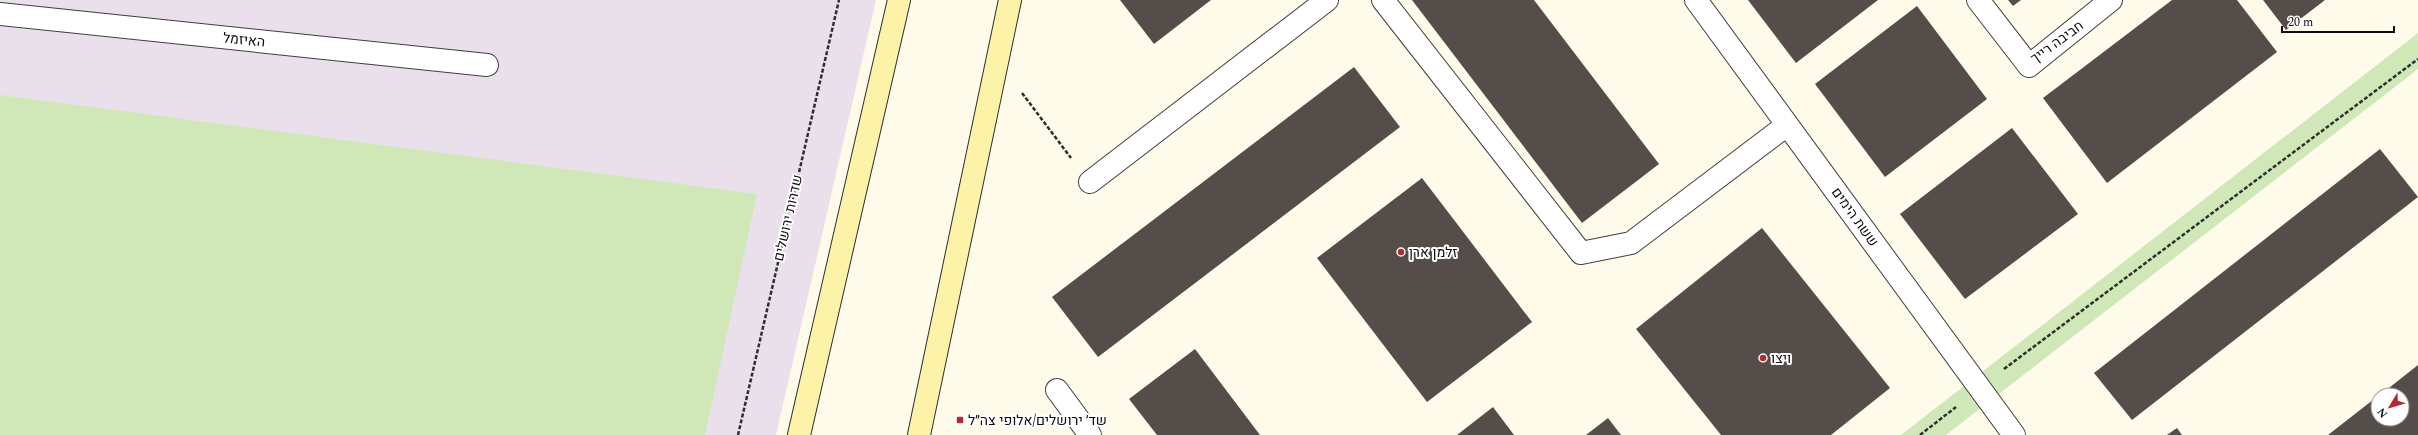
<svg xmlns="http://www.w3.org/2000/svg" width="2418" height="435" viewBox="0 0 2418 435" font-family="Spectral,Heebo,serif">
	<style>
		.industrial { fill: #eae0eb }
		.green { fill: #d0e7b7 }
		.building { fill: #544d49 }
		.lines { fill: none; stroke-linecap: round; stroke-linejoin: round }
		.service-casing { stroke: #3f3f3f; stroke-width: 24 }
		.minor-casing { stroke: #3f3f3f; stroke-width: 24 }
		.secondary-casing { stroke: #2e2e2e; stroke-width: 24 }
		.path { stroke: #2e2e2e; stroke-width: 2.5; stroke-dasharray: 4 2; stroke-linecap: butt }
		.service { stroke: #fff; stroke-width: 22 }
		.minor { stroke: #fff; stroke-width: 22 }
		.secondary { stroke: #fdf3a8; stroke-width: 22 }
		.poi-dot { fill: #b72930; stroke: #fff; stroke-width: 1.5 }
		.labels { text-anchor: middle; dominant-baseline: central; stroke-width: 4; stroke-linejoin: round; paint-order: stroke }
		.street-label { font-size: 14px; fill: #0c0c0c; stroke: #fff }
		.poi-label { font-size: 14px; fill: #0c0c0c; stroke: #fff; text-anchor: start }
	</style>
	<rect width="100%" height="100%" fill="#fefbeb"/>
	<!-- industrial -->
	<polygon class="industrial" points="0,0 876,0 776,435 0,435"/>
	<!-- green -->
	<g class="green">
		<polygon points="2418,33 2418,69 1946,435 1901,435"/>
		<polygon points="0,95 757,194 705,435 0,435"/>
	</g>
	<!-- building -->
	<g class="building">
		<polygon points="1120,0 1211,0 1154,44"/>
		<polygon points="1412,0 1534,0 1659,164 1582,223"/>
		<polygon points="1748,0 1878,0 1796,63"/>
		<polygon points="2008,0 2021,0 2013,6"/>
		<polygon points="2172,0 2237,0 2277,52 2107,183 2043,98"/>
		<polygon points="2263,0 2325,0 2286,30"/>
		<polygon points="1917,6 1987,99 1885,177 1815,84"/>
		<polygon points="1354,67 1400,127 1098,357 1052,297"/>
		<polygon points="2012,128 2078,214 1965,299 1900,214"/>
		<polygon points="2380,149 2418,197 2132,420 2094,373"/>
		<polygon points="1422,178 1532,322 1427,402 1317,258"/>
		<polygon points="1762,228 1890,388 1831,435 1721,435 1636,329"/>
		<polygon points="1195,349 1260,435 1157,435 1129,399"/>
		<polygon points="2418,365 2418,435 2328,435 2378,396 2378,419 2402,419 2402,395 2380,395"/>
		<polygon points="1493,407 1514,435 1457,435"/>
		<polygon points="1608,418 1621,435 1586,435"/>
		<polygon points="2177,428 2182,435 2167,435"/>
	</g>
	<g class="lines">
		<defs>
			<g id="service">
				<polyline points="1383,0 1581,253 1631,243 1787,125"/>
				<polyline points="1090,182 1327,0"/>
				<polyline points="1057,390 1090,435"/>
			</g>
			<g id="minor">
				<polyline points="1696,0 2014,435"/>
				<polyline points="1978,0 2029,66 2111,0"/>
				<polyline points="0,14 487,65"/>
			</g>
			<g id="secondary">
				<polyline points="799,435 899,0"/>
				<polyline points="919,435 1010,0"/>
			</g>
		</defs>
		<!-- service casing -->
		<use href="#service" class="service-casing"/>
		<!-- minor casing -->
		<use href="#minor" class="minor-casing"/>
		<!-- secondary casing -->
		<use href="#secondary" class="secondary-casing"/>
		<!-- path -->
		<g class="path">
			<polyline points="1022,93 1071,158"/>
			<polyline points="2004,369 2418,59"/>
			<polyline points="738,435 839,0"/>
			<polyline points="1920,435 1956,407"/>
		</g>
		<!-- service -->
		<use href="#service" class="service"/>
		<!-- minor -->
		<use href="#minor" class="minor"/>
		<!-- secondary -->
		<use href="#secondary" class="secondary"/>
	</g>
	<!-- markers -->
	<g class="poi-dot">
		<circle cx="1401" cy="252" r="4"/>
		<circle cx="1763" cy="358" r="4"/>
		<rect x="956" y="416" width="8" height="8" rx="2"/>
	</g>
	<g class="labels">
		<!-- street labels -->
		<g class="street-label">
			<text transform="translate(244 40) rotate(6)">האיזמל</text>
			<text transform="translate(2057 42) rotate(-36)">חביבה רייך</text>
			<text transform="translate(1855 217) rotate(54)">ששת הימים</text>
			<text transform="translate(788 218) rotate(-77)">שדרות ירושלים</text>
		</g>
		<!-- poi labels -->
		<g class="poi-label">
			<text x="1409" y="252">זלמן ארן</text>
			<text x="1771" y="358">ויצו</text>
			<text x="968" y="420">שד׳ ירושלים/אלופי צה״ל</text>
		</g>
	</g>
	<!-- north arrow -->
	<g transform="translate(2390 407) rotate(232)"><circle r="19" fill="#ffffff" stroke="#9e9e9e"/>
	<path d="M0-3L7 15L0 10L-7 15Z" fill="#b72930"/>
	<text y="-6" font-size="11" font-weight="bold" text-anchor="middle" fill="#0c0c0c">N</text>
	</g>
	<!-- scale -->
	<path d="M2282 26v6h112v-6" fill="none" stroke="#0c0c0c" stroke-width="2"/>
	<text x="2288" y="26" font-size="12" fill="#0c0c0c" stroke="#ffffff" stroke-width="3" paint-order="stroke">20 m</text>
</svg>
